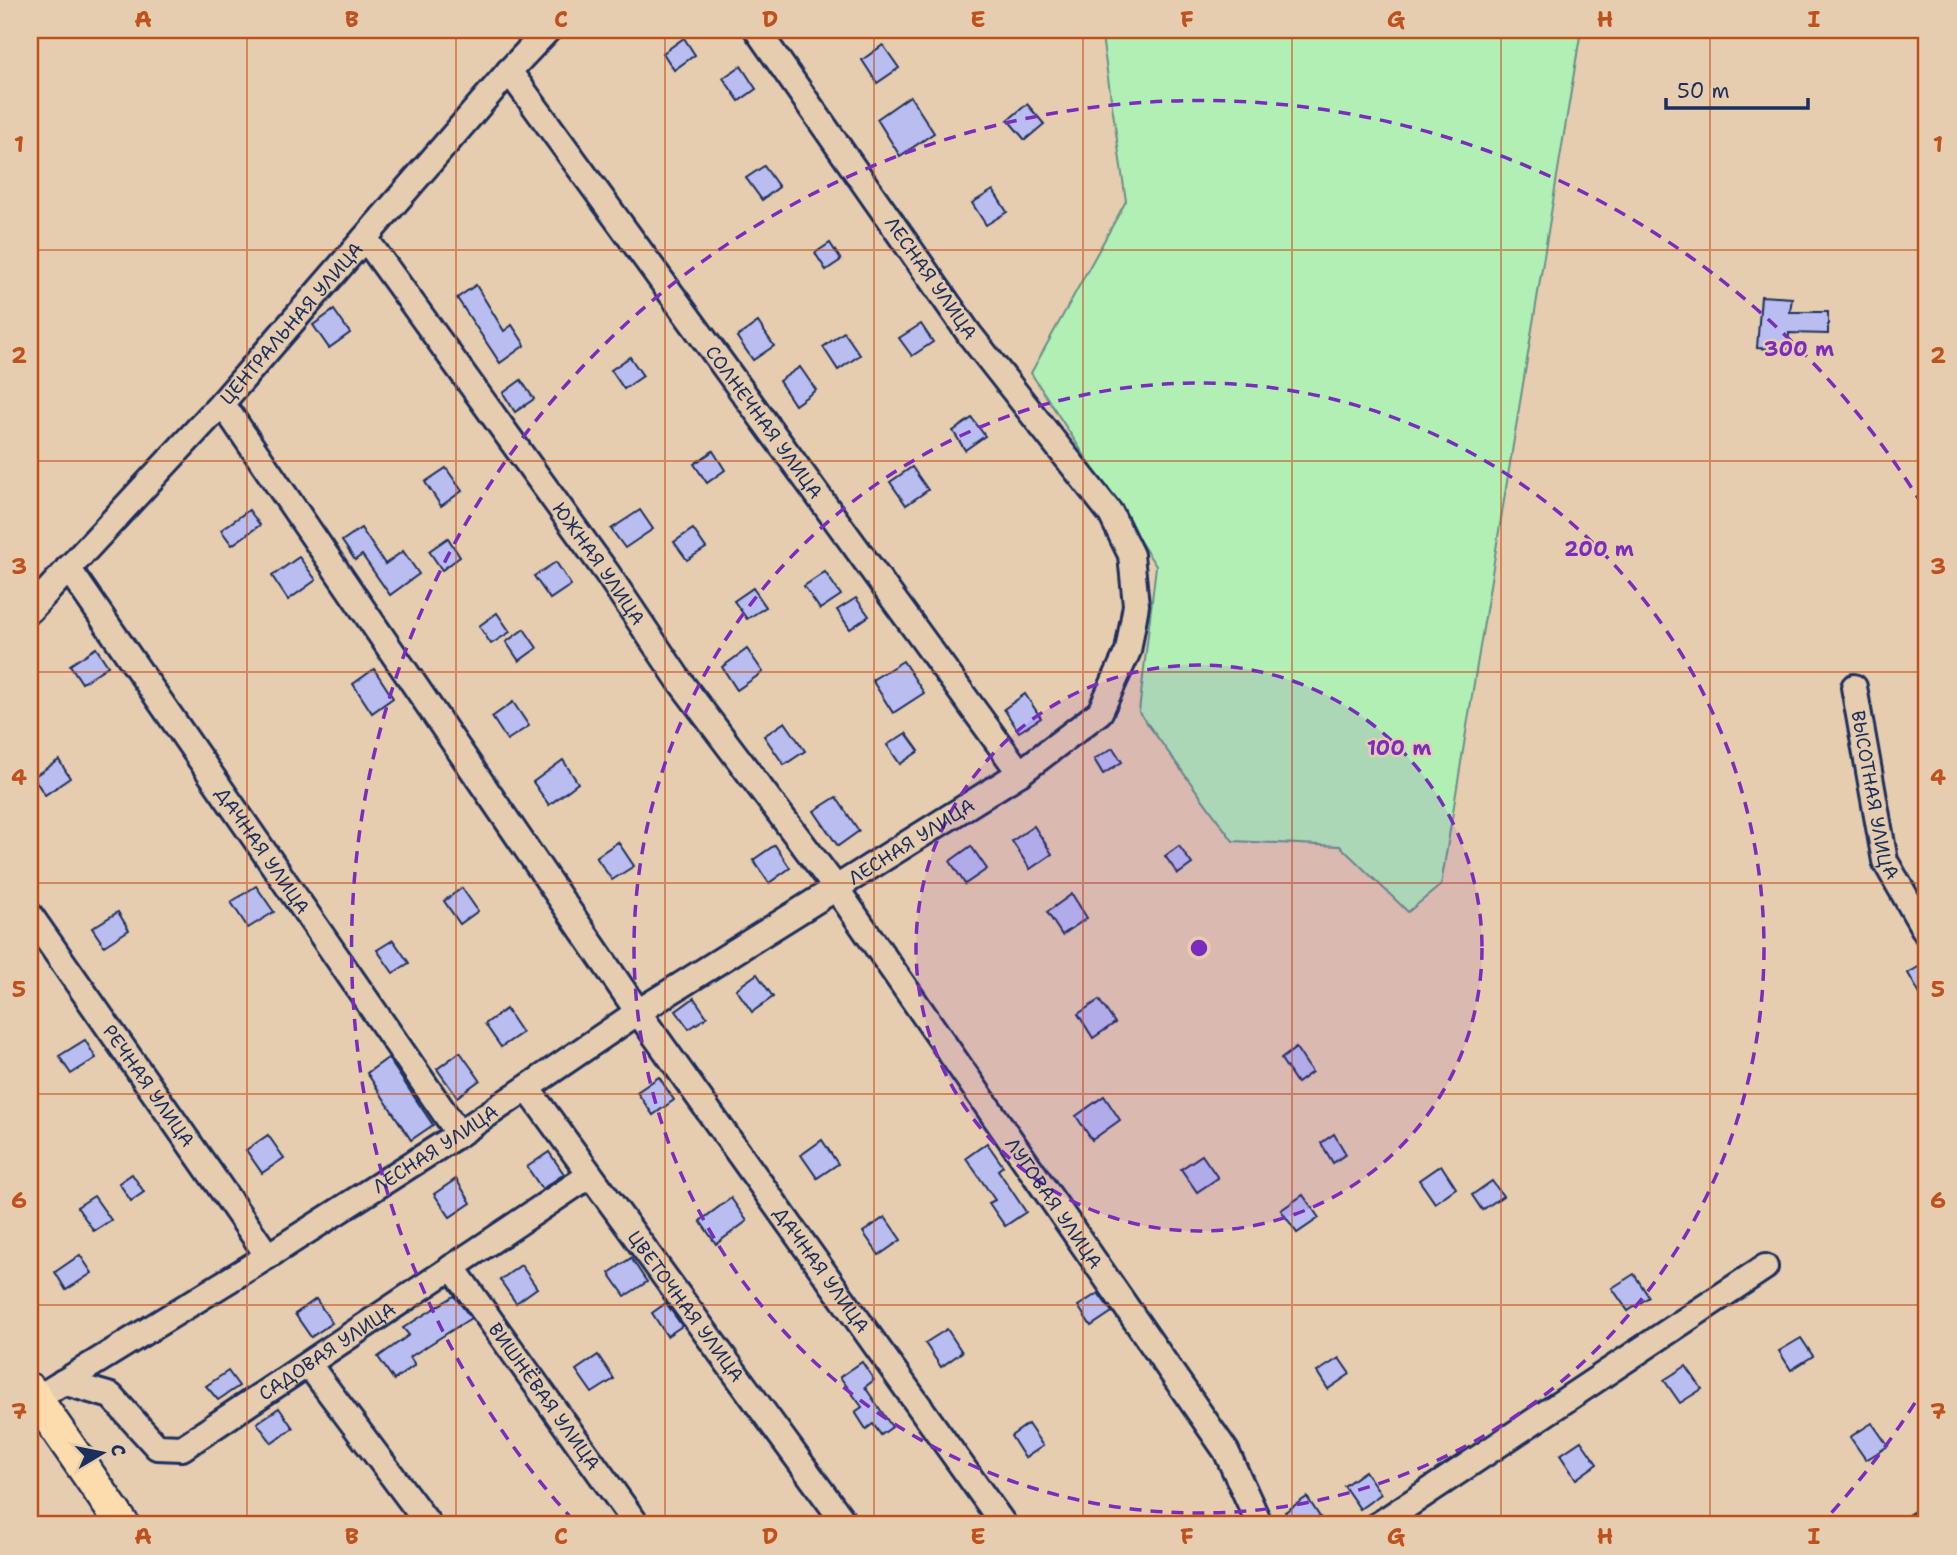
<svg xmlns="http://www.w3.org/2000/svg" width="1957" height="1555" viewBox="0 0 1957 1555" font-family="'Shantell Sans',sans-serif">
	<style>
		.green { fill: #b2efb5; stroke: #668f8a; stroke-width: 2 }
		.building { fill: #b9bdef; stroke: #1b2f5e; stroke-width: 2 }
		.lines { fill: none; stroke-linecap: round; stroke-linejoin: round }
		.minor-casing { stroke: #1b2f5e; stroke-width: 30 }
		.major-casing { stroke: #1b2f5e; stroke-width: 37 }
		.minor { stroke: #e7cdaf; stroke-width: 24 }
		.major { stroke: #fcdcac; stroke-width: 32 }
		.grid { fill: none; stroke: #bf511c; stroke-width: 2; stroke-opacity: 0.55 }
		.ring { fill: none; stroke: #7b2cbf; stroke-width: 3.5; stroke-dasharray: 12 9 }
		.labels { text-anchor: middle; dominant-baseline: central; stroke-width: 5; stroke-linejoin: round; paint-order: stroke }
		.street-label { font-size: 19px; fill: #1b2f5e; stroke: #e7cdaf }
		.centre { fill: #7b2cbf; stroke: #e7cdaf; stroke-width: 3.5 }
		.ring-label { font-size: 21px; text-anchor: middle; font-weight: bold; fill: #7b2cbf; stroke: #e7cdaf; stroke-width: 5; stroke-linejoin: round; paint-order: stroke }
		.neatline { fill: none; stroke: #bf511c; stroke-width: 2.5 }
		.grid-label { font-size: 23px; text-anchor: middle; font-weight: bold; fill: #bf511c }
	</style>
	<rect width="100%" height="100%" fill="#e7cdaf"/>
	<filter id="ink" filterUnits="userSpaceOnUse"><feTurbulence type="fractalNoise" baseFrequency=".0143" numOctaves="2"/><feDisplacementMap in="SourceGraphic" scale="14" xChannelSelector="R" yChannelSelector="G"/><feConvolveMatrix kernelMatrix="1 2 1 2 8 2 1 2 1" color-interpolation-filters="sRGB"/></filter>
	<g filter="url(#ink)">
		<!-- green -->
		<polygon class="green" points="1101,30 1581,30 1441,885 1408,912 1340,846 1233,841 1139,712 1156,566 1031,373 1126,201"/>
		<!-- building -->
		<g class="building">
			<polygon points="684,38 695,55 674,70 663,53"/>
			<polygon points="883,45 899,68 877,83 862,60"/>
			<polygon points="741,66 756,89 739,101 723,78"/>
			<polygon points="910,96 934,133 900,156 877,119"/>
			<polygon points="1027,104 1044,124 1025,140 1008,120"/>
			<polygon points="764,166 779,187 762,200 746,178"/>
			<polygon points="993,190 1007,212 986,225 972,203"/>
			<polygon points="830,243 841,260 826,270 815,253"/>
			<polygon points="476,285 504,331 512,325 525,345 500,363 457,298"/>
			<polygon points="1761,296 1792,298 1790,312 1828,312 1828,334 1789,333 1788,350 1757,348"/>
			<polygon points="334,310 350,333 329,348 313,325"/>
			<polygon points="758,322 774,346 753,360 737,337"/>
			<polygon points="921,324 933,342 912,356 899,338"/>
			<polygon points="844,332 860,355 838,370 823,347"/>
			<polygon points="630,357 643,376 624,389 611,370"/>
			<polygon points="800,367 816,390 795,405 779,381"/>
			<polygon points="521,380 534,399 515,412 503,393"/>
			<polygon points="972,418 985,436 965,450 953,431"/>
			<polygon points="713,451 725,470 707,483 694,464"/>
			<polygon points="912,467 928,490 906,505 890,482"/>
			<polygon points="446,468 462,491 441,506 425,482"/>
			<polygon points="249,510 260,525 232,545 221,530"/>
			<polygon points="640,510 653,529 625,548 611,529"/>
			<polygon points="361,528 385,564 403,551 419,574 390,595 362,555 355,560 342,541"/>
			<polygon points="693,529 706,548 687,560 674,542"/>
			<polygon points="448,538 460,557 442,570 429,551"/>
			<polygon points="299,557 316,580 288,600 272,576"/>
			<polygon points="556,562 571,585 550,599 534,576"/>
			<polygon points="825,572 841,595 820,609 804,586"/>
			<polygon points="753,588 766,607 747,619 734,601"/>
			<polygon points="856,598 869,616 850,629 837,610"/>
			<polygon points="497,613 510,632 491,644 479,626"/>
			<polygon points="524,629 537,648 519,661 506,642"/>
			<polygon points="96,648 108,666 82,683 70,665"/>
			<polygon points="747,649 763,672 737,690 722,667"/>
			<polygon points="903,661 924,693 893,713 872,680"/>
			<polygon points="374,669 393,698 372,713 353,684"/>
			<polygon points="1025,694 1041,718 1019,732 1004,709"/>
			<polygon points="513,702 529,726 507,740 492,717"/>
			<polygon points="785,722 805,751 784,765 764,736"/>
			<polygon points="906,733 919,751 900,764 887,745"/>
			<polygon points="1113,748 1122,762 1103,774 1094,759"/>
			<polygon points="59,760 70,778 45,795 33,777"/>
			<polygon points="563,760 578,783 549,805 533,782"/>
			<polygon points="836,797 859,831 838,846 814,811"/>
			<polygon points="1034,826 1052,854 1030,869 1012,841"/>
			<polygon points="618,842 634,866 612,880 596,857"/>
			<polygon points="775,845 790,868 769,883 753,860"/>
			<polygon points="971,846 987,869 965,884 950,861"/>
			<polygon points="1179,846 1192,864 1178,874 1165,856"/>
			<polygon points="256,886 274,912 248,928 231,902"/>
			<polygon points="462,888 478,911 460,924 444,901"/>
			<polygon points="1072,894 1087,918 1062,935 1047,912"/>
			<polygon points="118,912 129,930 104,946 92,928"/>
			<polygon points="393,940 409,963 393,973 377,950"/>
			<polygon points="1927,962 1927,1007 1908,973"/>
			<polygon points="757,974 773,997 752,1012 736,989"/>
			<polygon points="694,998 707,1017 689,1029 676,1011"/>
			<polygon points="1099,1000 1115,1023 1093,1038 1078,1014"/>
			<polygon points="506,1009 522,1033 501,1047 485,1024"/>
			<polygon points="85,1040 96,1058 71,1074 59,1056"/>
			<polygon points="1296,1048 1312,1072 1297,1083 1281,1059"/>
			<polygon points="460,1052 480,1080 457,1097 437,1069"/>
			<polygon points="388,1058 433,1125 411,1140 367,1073"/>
			<polygon points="659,1077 674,1100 653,1115 637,1092"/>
			<polygon points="1104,1096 1120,1120 1092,1140 1076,1116"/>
			<polygon points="1334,1134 1346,1154 1333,1163 1321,1143"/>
			<polygon points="268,1135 284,1158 262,1173 246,1150"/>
			<polygon points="822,1140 838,1164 817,1178 801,1155"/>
			<polygon points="987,1143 1003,1166 998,1170 1026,1212 1005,1226 989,1203 995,1200 966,1158"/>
			<polygon points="549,1152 564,1174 542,1189 527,1167"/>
			<polygon points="1202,1155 1218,1178 1197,1192 1181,1169"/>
			<polygon points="1441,1165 1456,1188 1435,1203 1419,1180"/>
			<polygon points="132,1174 144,1192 131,1201 119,1183"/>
			<polygon points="456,1179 471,1203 450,1217 434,1194"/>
			<polygon points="1492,1181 1503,1196 1482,1210 1472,1195"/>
			<polygon points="1303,1195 1319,1218 1297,1233 1281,1210"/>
			<polygon points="94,1196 111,1220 94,1231 77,1207"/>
			<polygon points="731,1198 747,1221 716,1244 700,1221"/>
			<polygon points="885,1217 901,1240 879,1255 863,1232"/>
			<polygon points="80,1255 92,1273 66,1290 55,1272"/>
			<polygon points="631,1258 647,1282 625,1296 609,1273"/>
			<polygon points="521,1265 537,1288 516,1303 500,1280"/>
			<polygon points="1634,1274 1649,1297 1628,1311 1612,1288"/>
			<polygon points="1098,1293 1112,1312 1091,1326 1078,1306"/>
			<polygon points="454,1296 471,1318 410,1357 415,1365 394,1380 378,1357 409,1335 403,1328"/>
			<polygon points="316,1299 332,1323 311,1337 295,1314"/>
			<polygon points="666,1303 682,1326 667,1336 652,1313"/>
			<polygon points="947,1329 962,1352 941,1367 925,1343"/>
			<polygon points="1801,1338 1813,1356 1791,1370 1779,1351"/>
			<polygon points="598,1355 614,1379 592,1393 576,1370"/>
			<polygon points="1339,1358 1350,1374 1328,1389 1317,1372"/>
			<polygon points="862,1362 874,1380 865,1387 892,1427 881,1435 873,1424 866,1429 855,1412 862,1407 840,1377"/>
			<polygon points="1686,1366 1702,1389 1680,1403 1664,1380"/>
			<polygon points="228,1371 239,1386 218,1400 206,1386"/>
			<polygon points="279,1408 293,1428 272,1443 257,1423"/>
			<polygon points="1872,1423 1888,1446 1866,1460 1850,1437"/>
			<polygon points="1028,1424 1043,1446 1025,1458 1011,1436"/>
			<polygon points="1581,1441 1597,1464 1576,1479 1560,1455"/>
			<polygon points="1365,1471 1381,1494 1360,1509 1344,1486"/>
			<polygon points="1307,1497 1320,1517 1307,1525 1294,1525 1285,1512"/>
		</g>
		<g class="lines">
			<defs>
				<g id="minor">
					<path id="s1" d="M 509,71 L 1020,773"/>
					<path id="s2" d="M 365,238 L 607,573 L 681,683 L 836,888 L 1226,1451 L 1260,1525"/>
					<path id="s3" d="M 222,403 L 638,1012 L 1004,1525"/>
					<path id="s4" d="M 68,568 L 459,1134"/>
					<path id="s5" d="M 30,610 L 222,403 L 509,71 L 548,30"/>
					<path id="s6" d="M 1854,687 L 1885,861 L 1927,934"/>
					<path id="s7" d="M 30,915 L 268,1256"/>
					<path id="s8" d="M 527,1088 L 846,1525"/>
					<path id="s9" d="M 452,1267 L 637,1525"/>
					<polyline points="309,1365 429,1525"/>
					<path id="s10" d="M 63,1382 L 111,1396 L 157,1447 L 182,1448 L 590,1175"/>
					<path id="s11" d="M 36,1399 L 268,1256 L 459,1134 L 638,1012 L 1020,773 L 1100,712 L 1128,651 L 1136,605 L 1131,555 L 1111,514 L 970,335 L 757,30"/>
					<polyline points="1378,1525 1765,1267"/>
					<polyline points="1918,1525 1927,1520"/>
				</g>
				<polyline id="major" points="30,1390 123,1525"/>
			</defs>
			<!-- minor casing -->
			<use href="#minor" class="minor-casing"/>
			<!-- major casing -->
			<use href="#major" class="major-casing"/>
			<!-- minor -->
			<use href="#minor" class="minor"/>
			<!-- major -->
			<use href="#major" class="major"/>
		</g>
	</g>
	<!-- grid -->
	<path class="grid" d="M 247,30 L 247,1525M 456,30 L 456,1525M 665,30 L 665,1525M 874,30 L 874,1525M 1083,30 L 1083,1525M 1292,30 L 1292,1525M 1501,30 L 1501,1525M 1710,30 L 1710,1525M 30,250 L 1927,250M 30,461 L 1927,461M 30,672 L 1927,672M 30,883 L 1927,883M 30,1094 L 1927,1094M 30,1305 L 1927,1305"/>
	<!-- distance rings -->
	<circle cx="1199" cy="948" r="283" fill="#7b2cbf" fill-opacity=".12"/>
	<g class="ring">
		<circle cx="1199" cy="948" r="283"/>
		<circle cx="1199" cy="948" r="565"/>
		<path d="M1926 1385A848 848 0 0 1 1824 1521M574 1521A848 848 0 1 1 1926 511"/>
	</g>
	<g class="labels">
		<!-- street labels -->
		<g class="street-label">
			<text transform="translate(931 278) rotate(55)">ЛЕСНАЯ УЛИЦА</text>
			<text stroke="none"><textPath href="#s5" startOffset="388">ЦЕНТРАЛЬНАЯ УЛИЦА</textPath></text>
			<text stroke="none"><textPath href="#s1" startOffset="434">СОЛНЕЧНАЯ УЛИЦА</textPath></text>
			<text stroke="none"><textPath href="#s2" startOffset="401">ЮЖНАЯ УЛИЦА</textPath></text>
			<text stroke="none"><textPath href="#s6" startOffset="110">ВЫСОТНАЯ УЛИЦА</textPath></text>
			<text stroke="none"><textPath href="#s11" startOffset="1038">ЛЕСНАЯ УЛИЦА</textPath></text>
			<text stroke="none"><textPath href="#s4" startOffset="343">ДАЧНАЯ УЛИЦА</textPath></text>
			<text stroke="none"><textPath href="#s7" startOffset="208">РЕЧНАЯ УЛИЦА</textPath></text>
			<text stroke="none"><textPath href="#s11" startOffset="471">ЛЕСНАЯ УЛИЦА</textPath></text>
			<text stroke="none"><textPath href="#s2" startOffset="1186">ЛУГОВАЯ УЛИЦА</textPath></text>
			<text stroke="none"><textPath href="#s3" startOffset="1054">ДАЧНАЯ УЛИЦА</textPath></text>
			<text stroke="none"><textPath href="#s8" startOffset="270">ЦВЕТОЧНАЯ УЛИЦА</textPath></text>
			<text stroke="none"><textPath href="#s10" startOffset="318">САДОВАЯ УЛИЦА</textPath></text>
			<text stroke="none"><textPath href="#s9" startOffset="159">ВИШНЁВАЯ УЛИЦА</textPath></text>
		</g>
	</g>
	<circle cx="1199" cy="948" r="10" class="centre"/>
	<g class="ring-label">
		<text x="1799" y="356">300 m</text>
		<text x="1599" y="556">200 m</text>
		<text x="1399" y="755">100 m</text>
	</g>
	<!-- margin -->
	<rect width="1957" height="1555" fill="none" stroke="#e7cdaf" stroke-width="77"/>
	<!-- north arrow -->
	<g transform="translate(102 1453) rotate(80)" stroke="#e7cdaf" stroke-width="5" paint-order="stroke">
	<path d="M0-5L12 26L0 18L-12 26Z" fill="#1b2f5e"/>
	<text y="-10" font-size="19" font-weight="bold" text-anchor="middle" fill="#1b2f5e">С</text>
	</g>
	<!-- scale -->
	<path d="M1666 98v10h142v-10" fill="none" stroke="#1b2f5e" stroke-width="3.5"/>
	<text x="1677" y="98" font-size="21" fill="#1b2f5e" stroke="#e7cdaf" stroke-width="5" paint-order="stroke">50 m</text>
	<rect x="38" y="38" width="1880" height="1478" class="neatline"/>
	<g class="grid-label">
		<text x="143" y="27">A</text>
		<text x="352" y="27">B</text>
		<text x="561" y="27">C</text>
		<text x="770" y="27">D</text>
		<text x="978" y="27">E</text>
		<text x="1187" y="27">F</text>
		<text x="1396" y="27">G</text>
		<text x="1605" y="27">H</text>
		<text x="1814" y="27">I</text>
		<text x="19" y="152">1</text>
		<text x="1938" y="152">1</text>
		<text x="19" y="363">2</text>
		<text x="1938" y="363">2</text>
		<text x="19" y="574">3</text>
		<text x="1938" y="574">3</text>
		<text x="19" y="785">4</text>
		<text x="1938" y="785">4</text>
		<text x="19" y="997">5</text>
		<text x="1938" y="997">5</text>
		<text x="19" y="1208">6</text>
		<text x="1938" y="1208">6</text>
		<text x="19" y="1419">7</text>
		<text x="1938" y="1419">7</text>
		<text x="143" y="1544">A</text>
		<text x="352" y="1544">B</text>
		<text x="561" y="1544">C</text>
		<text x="770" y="1544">D</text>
		<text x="978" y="1544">E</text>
		<text x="1187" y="1544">F</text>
		<text x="1396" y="1544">G</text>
		<text x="1605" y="1544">H</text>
		<text x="1814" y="1544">I</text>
	</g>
</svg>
